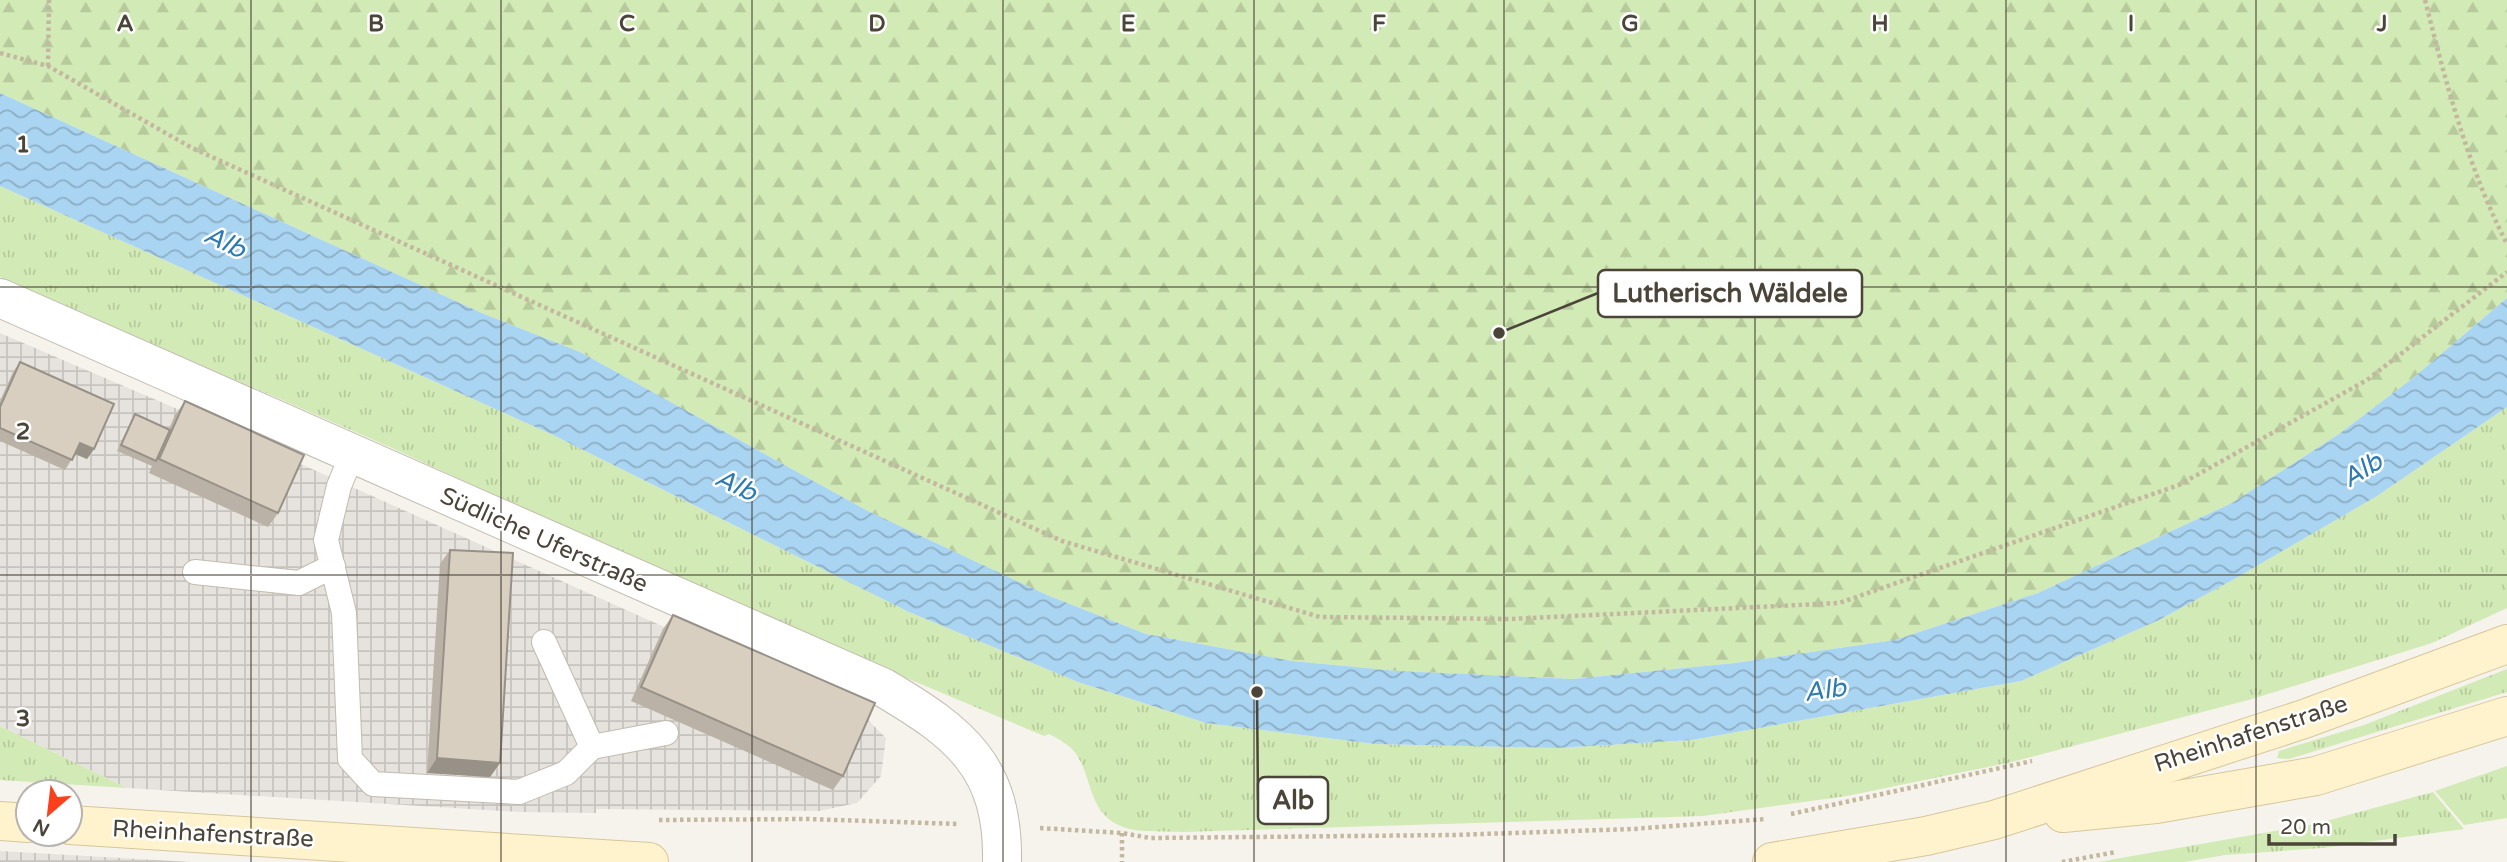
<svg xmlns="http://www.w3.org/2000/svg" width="2507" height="862" viewBox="0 0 2507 862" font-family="'Varela Round',sans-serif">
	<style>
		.industrial { fill: url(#industrial-grid) }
		.grass { fill: url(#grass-tufts) }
		.forest { fill: url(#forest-firs) }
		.water { fill: url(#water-waves) }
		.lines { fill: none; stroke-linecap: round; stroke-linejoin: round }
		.lane-casing { stroke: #c2bbae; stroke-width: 26 }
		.street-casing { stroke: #c2bbae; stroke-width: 40 }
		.secondary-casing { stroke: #d6c79b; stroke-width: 40 }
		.path { stroke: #c4b79f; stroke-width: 4.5; stroke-dasharray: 3.5 3.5; stroke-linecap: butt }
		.lane { stroke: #fff; stroke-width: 24 }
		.street { stroke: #fff; stroke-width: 38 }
		.secondary { stroke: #fff3cd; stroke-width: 38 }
		.wall { fill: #bab2a6 }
		.shaded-wall { fill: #979187 }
		.building { fill: #d8cfc1; stroke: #979187; stroke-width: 2 }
		.grid { fill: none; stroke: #4b4439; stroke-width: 2; stroke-opacity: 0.55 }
		.labels { text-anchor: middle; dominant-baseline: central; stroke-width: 5; stroke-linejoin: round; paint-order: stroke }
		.street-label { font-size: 24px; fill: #4b4439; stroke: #fff }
		.water-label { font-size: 26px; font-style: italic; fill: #2e7ab2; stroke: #fff }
		.grid-label { font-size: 23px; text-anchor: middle; font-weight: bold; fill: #4b4439; stroke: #fff; stroke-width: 5; stroke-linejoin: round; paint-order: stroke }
		.leader { fill: none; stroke: #4b4439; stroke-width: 2.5 }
		.callout-dot { fill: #4b4439; stroke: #fff; stroke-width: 2.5 }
		.callout { fill: #fff; stroke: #4b4439; stroke-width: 2.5 }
		.callout-label { font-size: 26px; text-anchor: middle; font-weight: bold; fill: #4b4439 }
	</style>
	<defs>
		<pattern id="industrial-grid" width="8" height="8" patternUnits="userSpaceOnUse" patternTransform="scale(1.75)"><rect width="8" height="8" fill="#e6e2dd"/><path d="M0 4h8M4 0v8" fill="none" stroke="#c7c3be"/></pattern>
		<pattern id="grass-tufts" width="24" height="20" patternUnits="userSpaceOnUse" patternTransform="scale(1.75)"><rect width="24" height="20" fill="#d2eab5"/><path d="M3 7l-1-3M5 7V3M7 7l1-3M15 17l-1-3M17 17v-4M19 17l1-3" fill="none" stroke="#b6ca9c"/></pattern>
		<pattern id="forest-firs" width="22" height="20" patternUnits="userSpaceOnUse" patternTransform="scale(1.75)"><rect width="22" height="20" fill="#d2eab5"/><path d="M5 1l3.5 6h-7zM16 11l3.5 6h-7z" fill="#b6ca9c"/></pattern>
		<pattern id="water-waves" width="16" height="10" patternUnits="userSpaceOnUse" patternTransform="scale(1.75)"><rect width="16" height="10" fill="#a9d4f2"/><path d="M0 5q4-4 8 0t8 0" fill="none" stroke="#8caec5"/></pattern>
	</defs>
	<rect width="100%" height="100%" fill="#f6f3ec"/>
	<!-- industrial -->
	<g class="industrial">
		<polygon points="0,333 196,417 865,717 886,738 881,776 857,803 819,811 596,809 596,813 519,812 127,788 0,726"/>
		<polygon points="0,851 191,862 0,862"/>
	</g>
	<!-- grass -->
	<g class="grass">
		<path d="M 0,186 L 551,434 L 909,612 L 1078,682 L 1206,723 L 1375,744 L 1557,748 L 1692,740 L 2021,681 L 2159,620 L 2238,577 L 2377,496 L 2507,407 L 2507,608 L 2432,643 L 2252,699 L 2012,762 L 1847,796 L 1703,816 L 1182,832 C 1163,831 1140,833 1123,827 C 1089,814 1093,782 1078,757 C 1072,746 1059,739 1049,734 L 1044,736 L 736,606 L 392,448 L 0,277 Z"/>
		<polygon points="2507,669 2507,692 2289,759 2277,758 2279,751 2364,725"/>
		<polygon points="0,726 127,788 0,780"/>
		<polygon points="2507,766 2507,818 2464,825 2435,791"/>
		<polygon points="2433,792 2464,829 2322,848 2225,855 2184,862 2098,862 2315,824"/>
	</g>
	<!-- forest -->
	<polygon class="forest" points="0,0 2507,0 2507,298 2413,378 2339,434 2232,503 2038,593 1895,640 1735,663 1573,679 1398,671 1292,661 1146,634 1047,595 868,511 580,352 484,314 0,93"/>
	<!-- water -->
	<polygon class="water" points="0,93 484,314 580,352 868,511 1047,595 1146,634 1292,661 1398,671 1573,679 1735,663 1895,640 2038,593 2232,503 2339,434 2413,378 2507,298 2507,407 2377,496 2238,577 2159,620 2021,681 1692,740 1557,748 1375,744 1206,723 1078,682 909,612 551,434 0,186"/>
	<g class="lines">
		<defs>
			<g id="lane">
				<polyline points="352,455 339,486 326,540 344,613 350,759 373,784 519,792 566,773 592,747"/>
				<polyline points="195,572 299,583 333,566"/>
				<polyline points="544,642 592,747 666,733"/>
			</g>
			<path id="street" d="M 0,298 L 884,688 C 960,733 1004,767 1002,862"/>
			<g id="secondary">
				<polyline points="2063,813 2156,804 2316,776 2507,716"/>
				<polyline points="0,821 28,823"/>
				<polyline points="70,825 649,862"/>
				<polyline points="1772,862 1926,836 1994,820 2304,719 2507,644"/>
			</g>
		</defs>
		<!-- lane casing -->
		<use href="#lane" class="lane-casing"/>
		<!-- street casing -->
		<use href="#street" class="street-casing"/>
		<!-- secondary casing -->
		<use href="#secondary" class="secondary-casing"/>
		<!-- path -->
		<g class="path">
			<path d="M 2425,0 C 2446,83 2468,168 2507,244"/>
			<polyline points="0,53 48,66 192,148 1062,541 1320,617 1511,619 1839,603 2179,485 2367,380 2507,272"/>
			<polyline points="48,66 49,0"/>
			<polyline points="1791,814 2032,761"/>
			<polyline points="659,820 807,819 958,824"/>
			<polyline points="1040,828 1122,833 1150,838 1453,835 1633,829 1765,819"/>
			<polyline points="1122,833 1122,862"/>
			<polyline points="2062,862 2116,852"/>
		</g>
		<!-- lane -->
		<use href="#lane" class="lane"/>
		<!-- street -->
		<use href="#street" class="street"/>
		<!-- secondary -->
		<use href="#secondary" class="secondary"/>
	</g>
	<!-- wall -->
	<g class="wall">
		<polygon points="20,362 94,449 87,459 75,454 65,470 0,441 0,401 13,372"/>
		<polygon points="185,401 278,513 268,527 149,473 152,466 117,451 132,419 135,414 169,429 175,415"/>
		<polygon points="450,550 500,763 490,777 427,773 440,564"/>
		<polygon points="673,615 843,776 833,790 631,701 663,629"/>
	</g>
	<!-- shaded-wall -->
	<g class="shaded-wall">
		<polygon points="80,443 94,449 87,459 73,453"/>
		<polygon points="437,758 500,763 490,777 427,773"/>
	</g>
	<!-- building -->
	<g class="building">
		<polygon points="20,362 114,404 94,449 80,443 72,460 0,428 0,407"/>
		<polygon points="185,401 304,455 278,513 159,459"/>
		<polygon points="135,414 170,430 156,461 121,445"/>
		<polygon points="450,550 513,553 500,763 437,758"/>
		<polygon points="673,615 875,703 843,776 641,687"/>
	</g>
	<!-- grid -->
	<path class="grid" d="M 251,0 L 251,862M 501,0 L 501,862M 752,0 L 752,862M 1003,0 L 1003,862M 1254,0 L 1254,862M 1504,0 L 1504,862M 1755,0 L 1755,862M 2006,0 L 2006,862M 2256,0 L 2256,862M 0,287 L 2507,287M 0,575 L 2507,575"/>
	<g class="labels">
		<!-- street labels -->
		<g class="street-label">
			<text transform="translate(544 540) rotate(24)">Südliche Uferstraße</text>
			<text transform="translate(2251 734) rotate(-18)">Rheinhafenstraße</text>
			<text transform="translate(213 834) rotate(3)">Rheinhafenstraße</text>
		</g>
		<!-- water labels -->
		<g class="water-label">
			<text transform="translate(225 242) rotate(26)">Alb</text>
			<text transform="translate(2362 470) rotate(-32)">Alb</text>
			<text transform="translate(736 485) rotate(26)">Alb</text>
			<text transform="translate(1825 690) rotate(-8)">Alb</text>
		</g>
	</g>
	<g class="grid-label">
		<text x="125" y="31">A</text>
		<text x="376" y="31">B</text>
		<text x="627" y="31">C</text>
		<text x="877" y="31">D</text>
		<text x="1128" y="31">E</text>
		<text x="1379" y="31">F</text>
		<text x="1630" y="31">G</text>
		<text x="1880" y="31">H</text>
		<text x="2131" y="31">I</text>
		<text x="2382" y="31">J</text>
		<text x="23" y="152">1</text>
		<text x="23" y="439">2</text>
		<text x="23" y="726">3</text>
	</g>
	<!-- callouts -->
	<path class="leader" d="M1499 333L1598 293M1257 692L1258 800"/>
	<g class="callout-dot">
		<circle cx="1499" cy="333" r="7"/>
		<circle cx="1257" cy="692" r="7"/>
	</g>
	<g class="callout">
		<rect x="1598" y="270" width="264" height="47" rx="7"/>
		<rect x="1258" y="777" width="70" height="47" rx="7"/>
	</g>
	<g class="callout-label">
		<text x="1730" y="302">Lutherisch Wäldele</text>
		<text x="1293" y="809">Alb</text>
	</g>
	<!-- north arrow -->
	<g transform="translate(49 813) rotate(208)"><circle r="33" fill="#ffffff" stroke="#b7b4b0" stroke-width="2"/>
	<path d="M0-5L12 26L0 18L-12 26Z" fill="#fc3f1d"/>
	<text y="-10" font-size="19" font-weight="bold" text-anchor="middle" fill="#4b4439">N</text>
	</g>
	<!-- scale -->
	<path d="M2269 834v10h126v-10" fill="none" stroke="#4b4439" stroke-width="3.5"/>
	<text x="2280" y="834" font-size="21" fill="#4b4439" stroke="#ffffff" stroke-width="5" paint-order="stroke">20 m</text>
</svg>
